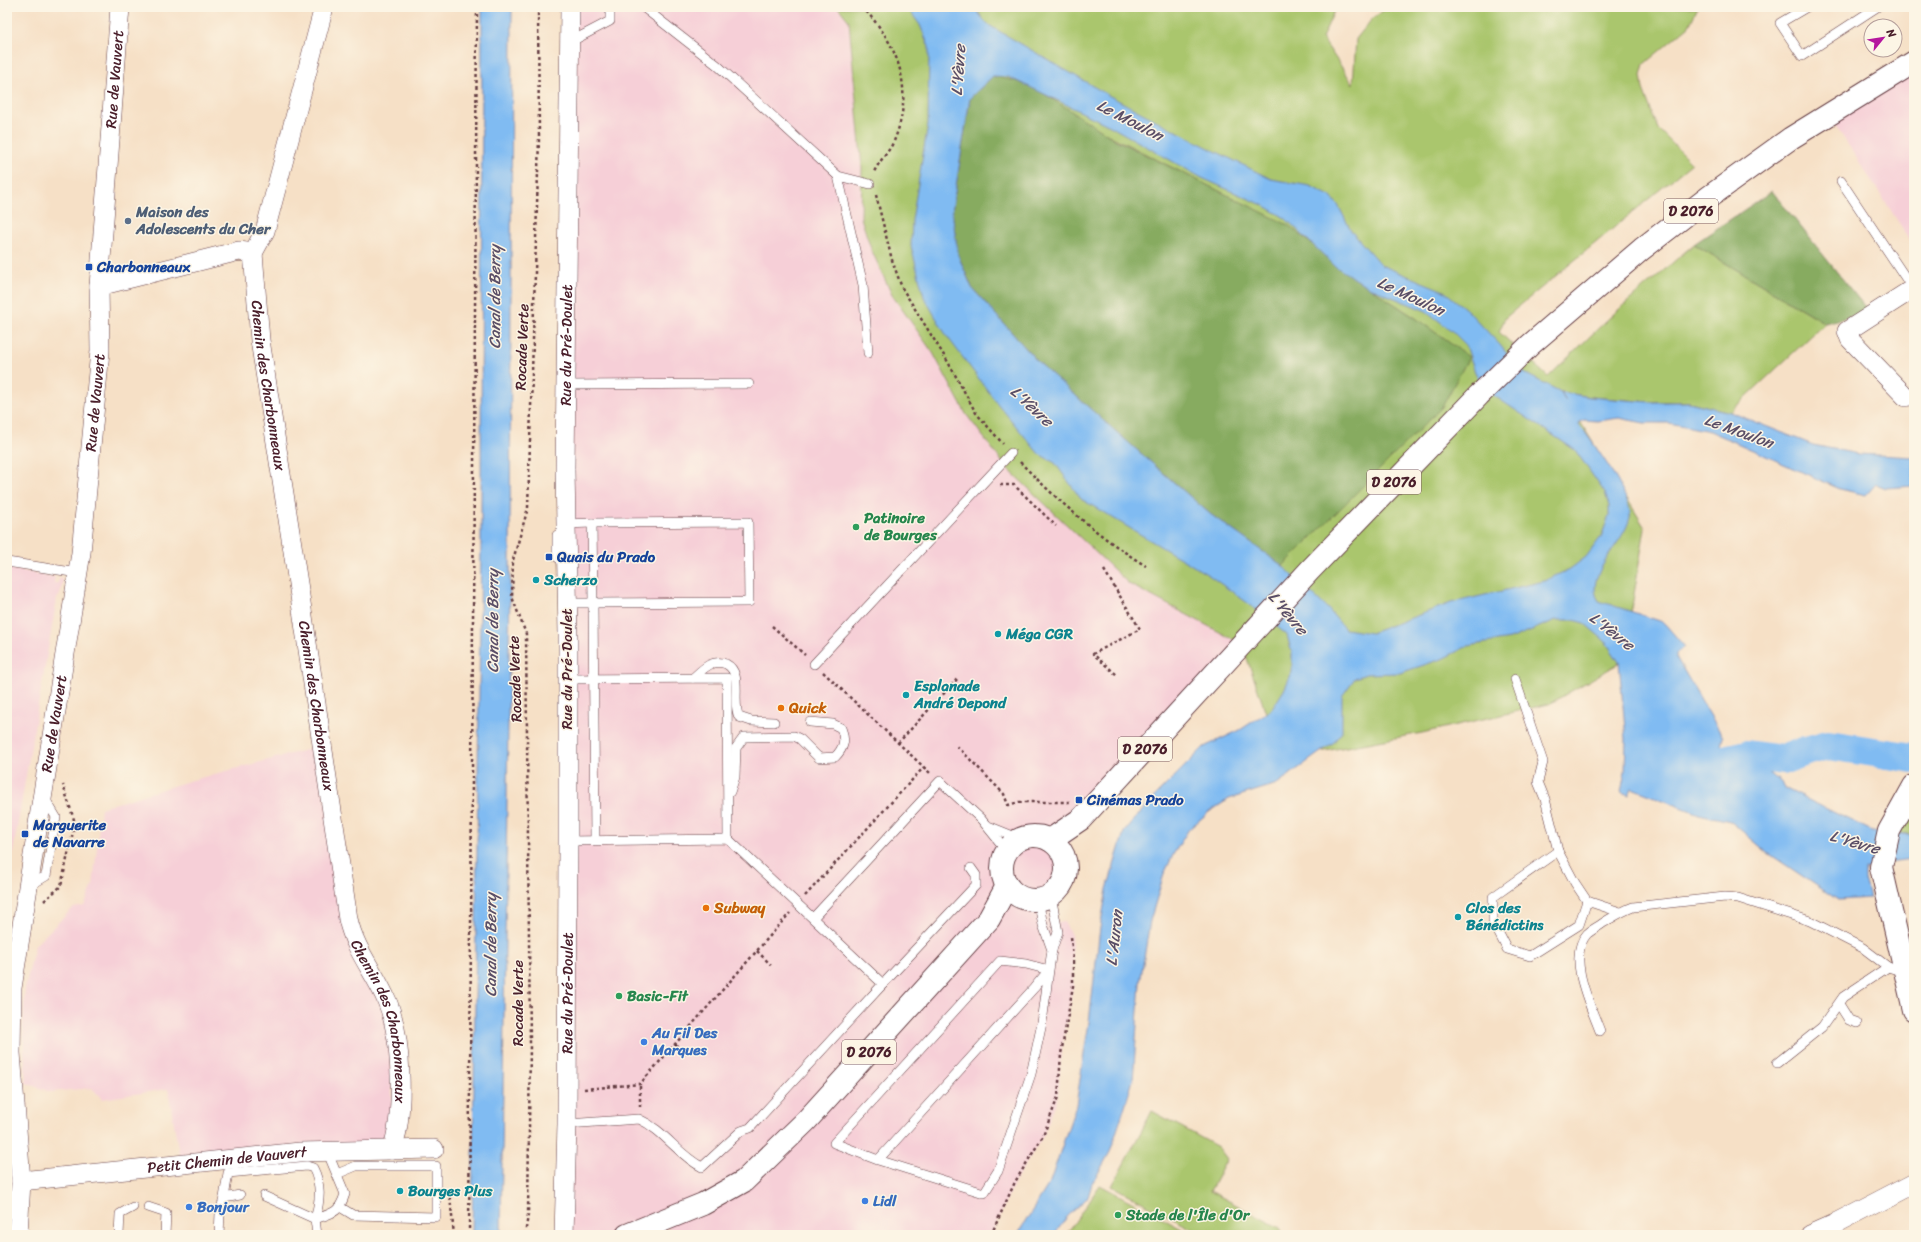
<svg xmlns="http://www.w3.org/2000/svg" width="1921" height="1242" viewBox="0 0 1921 1242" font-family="Sriracha,sans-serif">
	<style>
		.built { fill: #f6cfd7 }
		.green { fill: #aac66d; stroke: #7a724c; fill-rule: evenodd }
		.forest { fill: #87ab60; stroke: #686546 }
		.water { fill: #80bbf2; stroke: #656d8e; fill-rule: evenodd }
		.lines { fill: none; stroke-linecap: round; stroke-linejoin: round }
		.river { stroke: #80bbf2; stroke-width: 30 }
		.service-casing { stroke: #643c42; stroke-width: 10 }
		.minor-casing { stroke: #643c42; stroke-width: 20 }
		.secondary-casing { stroke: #643c42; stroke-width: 24 }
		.primary-casing { stroke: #643c42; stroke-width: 24 }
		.path { stroke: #643c42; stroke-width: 2.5; stroke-dasharray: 3 3; stroke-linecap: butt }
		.service { stroke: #fff; stroke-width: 9 }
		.minor { stroke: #fff; stroke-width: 19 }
		.secondary { stroke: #fff; stroke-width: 22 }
		.primary { stroke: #fff; stroke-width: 22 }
		.service-dot { fill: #5c6f8a; stroke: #fcf5e5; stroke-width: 1.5 }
		.transit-dot { fill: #1a4fb4; stroke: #fcf5e5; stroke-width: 1.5 }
		.leisure-dot { fill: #2e9e5b; stroke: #fcf5e5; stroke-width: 1.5 }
		.culture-dot { fill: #0f9aa8; stroke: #fcf5e5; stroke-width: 1.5 }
		.food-dot { fill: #e8710a; stroke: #fcf5e5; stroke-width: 1.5 }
		.shop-dot { fill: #3f7fe0; stroke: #fcf5e5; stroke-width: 1.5 }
		.labels { text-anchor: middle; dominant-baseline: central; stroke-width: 3; stroke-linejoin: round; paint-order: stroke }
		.shield { fill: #fcf5e5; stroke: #7f5f63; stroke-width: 1 }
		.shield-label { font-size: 14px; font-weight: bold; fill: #4a1f2b }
		.street-label { font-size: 15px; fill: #4a1f2b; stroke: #fcf5e5 }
		.service-label { font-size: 15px; font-weight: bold; fill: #4e5e75; stroke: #fcf5e5; text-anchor: start }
		.transit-label { font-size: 15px; font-weight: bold; fill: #164399; stroke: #fcf5e5; text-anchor: start }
		.leisure-label { font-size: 15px; font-weight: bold; fill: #27864d; stroke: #fcf5e5; text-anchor: start }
		.culture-label { font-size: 15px; font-weight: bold; fill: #0d838f; stroke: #fcf5e5; text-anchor: start }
		.food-label { font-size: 15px; font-weight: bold; fill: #c56008; stroke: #fcf5e5; text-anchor: start }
		.shop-label { font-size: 15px; font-weight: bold; fill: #366cbe; stroke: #fcf5e5; text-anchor: start }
		.water-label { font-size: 16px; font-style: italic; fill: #5a4e67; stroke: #fcf5e5 }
	</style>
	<rect width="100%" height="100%" fill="#fcf5e5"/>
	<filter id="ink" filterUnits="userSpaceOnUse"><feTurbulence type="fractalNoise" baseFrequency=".025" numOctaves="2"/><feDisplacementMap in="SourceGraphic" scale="8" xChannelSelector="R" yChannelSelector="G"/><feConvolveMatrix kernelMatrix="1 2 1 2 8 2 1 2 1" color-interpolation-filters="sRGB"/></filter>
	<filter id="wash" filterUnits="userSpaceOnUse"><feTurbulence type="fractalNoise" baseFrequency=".012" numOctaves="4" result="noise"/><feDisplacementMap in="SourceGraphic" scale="16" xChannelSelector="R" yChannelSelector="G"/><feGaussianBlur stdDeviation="0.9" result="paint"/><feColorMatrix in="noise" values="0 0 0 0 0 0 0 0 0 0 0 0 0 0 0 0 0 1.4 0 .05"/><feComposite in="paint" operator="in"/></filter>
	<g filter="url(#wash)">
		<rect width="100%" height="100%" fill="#f6e0c6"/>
		<!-- built -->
		<g class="built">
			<polygon points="565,7 838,7 849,21 862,168 861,218 966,414 1242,644 1081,819 1064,855 1066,862 1066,876 1060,888 1052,896 1057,923 1064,922 1071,935 1073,960 1073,986 1061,1054 1058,1097 1043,1136 1015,1182 991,1235 697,1235 655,1225 627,1235 564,1235"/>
			<polygon points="1914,62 1914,246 1828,114"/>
			<polygon points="7,568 55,577 54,583 58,583 59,578 63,578 60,595 57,598 35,723 7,887 10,889 7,905"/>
			<polygon points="317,747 337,873 390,1020 393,1130 377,1146 180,1159 168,1089 102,1099 92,1088 50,1092 26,1083 23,1026 25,988 35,945 73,908 84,906 93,886 101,808 189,781"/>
		</g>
		<!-- green -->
		<g class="green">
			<path d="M 838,7 L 1336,7 L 1322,38 L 1353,84 L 1356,39 L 1372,19 L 1388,7 L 1698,7 L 1689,26 L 1644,64 L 1641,75 L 1643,89 L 1658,129 L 1692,163 L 1505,318 L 1499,332 L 1548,377 L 1608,319 L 1694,244 L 1825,323 L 1730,412 L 1689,402 L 1650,402 L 1590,397 L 1562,392 L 1645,528 L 1623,661 L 1549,704 L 1422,733 L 1282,759 L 1242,644 L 1129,584 L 1006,467 L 966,414 L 933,353 L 892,295 L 871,249 L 861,218 L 862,168 L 849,21 ZM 993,76 L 1226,195 L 1417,319 Z"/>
			<polygon points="1914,808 1914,835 1899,833"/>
			<polygon points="1152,1111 1218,1147 1227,1159 1210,1191 1280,1228 1284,1235 1203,1235 1112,1186"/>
			<polygon points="1100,1185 1193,1235 1066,1235"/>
		</g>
		<!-- forest -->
		<g class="forest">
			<polygon points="993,76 1029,84 1116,140 1288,225 1355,278 1417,319 1469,357 1442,407 1283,566 1210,514 1105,422 1037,361 972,288 958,255 952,211 970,98"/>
			<polygon points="1772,191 1869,312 1825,323 1694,244"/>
		</g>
		<!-- water -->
		<g class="water">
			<polygon points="482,7 512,7 510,581 501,1235 472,1235 481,542"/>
			<path d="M 907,7 L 974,7 L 987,24 L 1108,95 L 1203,145 L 1271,179 L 1310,186 L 1330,196 L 1338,205 L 1352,232 L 1381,265 L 1444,291 L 1467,310 L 1500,345 L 1508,355 L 1511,363 L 1526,374 L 1561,392 L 1566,401 L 1561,392 L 1590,397 L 1650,402 L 1689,402 L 1730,412 L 1813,445 L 1858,454 L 1914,457 L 1914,486 L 1886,488 L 1876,484 L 1866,495 L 1840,489 L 1710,431 L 1669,423 L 1644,423 L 1619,418 L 1598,421 L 1584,420 L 1580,422 L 1579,425 C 1581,429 1585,431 1587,435 C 1598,450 1634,500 1630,517 C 1625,543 1582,576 1599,601 L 1660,621 L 1665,624 L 1685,647 L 1676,653 L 1676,657 L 1723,737 L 1720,750 L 1747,755 L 1783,784 L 1786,789 L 1872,831 L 1914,835 L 1914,859 L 1896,861 L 1865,869 L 1865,880 L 1870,898 L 1838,900 L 1768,853 L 1730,821 L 1699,814 L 1632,788 L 1629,795 L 1621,792 L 1625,772 L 1626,739 L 1619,662 L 1605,641 L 1584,623 L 1573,620 L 1556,620 L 1510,639 L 1468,646 L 1442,659 L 1400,673 L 1366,674 L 1355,678 L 1342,696 L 1342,732 L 1333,743 L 1277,784 L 1229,799 L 1209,812 L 1189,829 L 1174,853 L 1164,874 L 1150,921 L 1140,983 L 1133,1080 L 1124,1109 L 1110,1152 L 1092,1184 L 1088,1197 L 1067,1217 L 1054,1235 L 1017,1235 L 1050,1182 L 1076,1105 L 1089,1022 L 1100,928 L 1107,889 L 1124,832 L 1152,799 L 1204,747 L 1240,730 L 1272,709 L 1284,690 L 1292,672 L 1292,654 L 1287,635 L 1249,604 L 1210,576 L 1081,499 L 1055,463 L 1039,454 L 997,403 L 946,335 L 924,297 L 911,246 L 912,220 L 928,124 L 929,47 L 920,25 ZM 993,76 L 1008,77 L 1034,89 L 1110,126 L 1202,178 L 1265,206 L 1285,218 L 1336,267 L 1370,288 L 1426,311 L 1452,331 L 1466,345 L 1475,372 L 1484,389 L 1575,450 L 1605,493 L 1609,506 L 1609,516 L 1601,537 L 1586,557 L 1570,569 L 1544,581 L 1451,603 L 1371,633 L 1345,629 L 1328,609 L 1283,566 L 1210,514 L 1105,422 L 1037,361 L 972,288 L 958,255 L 952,211 L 970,98 Z"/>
		</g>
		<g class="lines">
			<!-- river -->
			<polyline class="river" points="1707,764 1747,755 1782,760 1806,751 1828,745 1914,758"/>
		</g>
	</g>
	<g filter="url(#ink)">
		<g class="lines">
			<defs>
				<g id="service">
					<polyline points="643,7 717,65 838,176 870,184"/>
					<polyline points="1807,7 1780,23 1802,56 1877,7"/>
					<polyline points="570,42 610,21 610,7"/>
					<polyline points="838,176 863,285 868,353"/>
					<polyline points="1841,181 1913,289"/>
					<polyline points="565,385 749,384"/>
					<polygon points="748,522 749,602 593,603 592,523"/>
					<polyline points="564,524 592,523"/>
					<polyline points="557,535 557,557 566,564"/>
					<polyline points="7,562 78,573"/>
					<polyline points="567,603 593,603 595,840"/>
					<polyline points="814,664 1011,453"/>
					<path d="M 693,678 C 702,670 712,658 726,664 C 744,673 731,702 739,717 L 751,721 L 774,722"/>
					<polyline points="567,679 727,678 728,839"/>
					<polyline points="1515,679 1543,762 1538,782 1545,799 1558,851 1575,883 1587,901 1620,912"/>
					<path d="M 730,792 L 735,777 L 736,748 L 744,737 L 794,736 L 800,739 L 819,758 L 835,757 C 844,748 846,740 841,728 L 833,724 L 810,722"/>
					<polyline points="988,826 1020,839"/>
					<polyline points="568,841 728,839 883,984 976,885 976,875 971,868"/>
					<polyline points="1558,851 1493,897 1493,922 1507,949 1530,956 1579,925 1587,901"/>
					<polyline points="29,886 46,876 56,817 44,797"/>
					<polyline points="1038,900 1043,925 1052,950"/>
					<polyline points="813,918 940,781 981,819 1007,851"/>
					<polyline points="1839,1004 1849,1020 1857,1023"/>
					<path d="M 1600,1031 C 1591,1007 1566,957 1587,934 C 1591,930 1598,927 1603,923 C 1613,917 1622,911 1633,907 L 1725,897 L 1738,898 L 1810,921 L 1863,948 L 1888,967 L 1904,972"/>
					<polyline points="1777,1063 1822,1027 1843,997 1888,967"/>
					<path d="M 567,1124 L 639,1119 C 664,1130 678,1155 702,1167 L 741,1131 L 750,1128 L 883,984"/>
					<polyline points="878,1160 984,1193 998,1171 1031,1074 1042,1023 1049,970 1026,964 1000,961 834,1143 878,1160 1034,988 1049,970 1052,950 1058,932 1051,896"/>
					<polyline points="337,1174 356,1166 436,1166 436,1217 353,1215 340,1207"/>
					<polyline points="264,1196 315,1219 317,1235"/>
					<path d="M 224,1198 L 228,1173 L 307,1166 L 313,1168 C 322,1185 320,1201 315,1219 C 333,1213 339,1213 345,1194 L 327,1151"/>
					<polyline points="148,1207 166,1213 165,1235"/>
					<polyline points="119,1235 120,1214 133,1207"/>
					<polyline points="219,1235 220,1213 224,1198 240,1195"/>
				</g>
				<g id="minor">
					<polyline points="253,253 265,231 324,7"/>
					<path id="s1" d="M 99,286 L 239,251 L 253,253 L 260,340 L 300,596 L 348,919 C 355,951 375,972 387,1001 C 402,1037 405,1113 392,1150"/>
					<polyline points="1906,397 1850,339 1847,331 1914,288"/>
					<path id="s2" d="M 21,1181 L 300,1152 L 434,1149"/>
					<path id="s3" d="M 18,1235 L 21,1181 L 11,1053 L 12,988 L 81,553 L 100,351 L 99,286 L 120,7"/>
					<path id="s4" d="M 564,1235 L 567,1124 L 568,841 L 568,635 L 565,469 L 570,7"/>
					<polyline points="1810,1235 1837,1223 1914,1183"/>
				</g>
				<polyline id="secondary" points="1914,786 1889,831 1881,867 1914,1010"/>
				<g id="primary">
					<circle cx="1034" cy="868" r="32"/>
					<polyline points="1050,840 1081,819 1310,570 1479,395 1530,345 1642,249 1709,197 1791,138 1914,62"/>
					<polyline points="627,1235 703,1204 744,1181 806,1121 989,919 1007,886"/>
				</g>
			</defs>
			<!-- service casing -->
			<use href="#service" class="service-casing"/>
			<!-- minor casing -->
			<use href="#minor" class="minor-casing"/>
			<!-- secondary casing -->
			<use href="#secondary" class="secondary-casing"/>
			<!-- primary casing -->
			<use href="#primary" class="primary-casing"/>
			<!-- path -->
			<g class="path">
				<path d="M 862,7 C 899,44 915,90 894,141 C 889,152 879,161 874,172"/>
				<polyline points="876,195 892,260 902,288 948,362 976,413 1003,444"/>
				<path d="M 1020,462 C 1058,501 1099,537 1146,566"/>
				<polyline points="1000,485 1014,485 1056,526"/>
				<polyline points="1104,570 1140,629 1093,654 1117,675"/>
				<polyline points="772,626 805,655"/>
				<polyline points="823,672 930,773"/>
				<polyline points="898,743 959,677"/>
				<polyline points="957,746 1004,794 1008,805 1019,802 1070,802"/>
				<polyline points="805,896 924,767"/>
				<polyline points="44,901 61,886 75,823 63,785"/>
				<polyline points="757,951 771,965"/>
				<polyline points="675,1044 688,1056"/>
				<polyline points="584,1089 640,1084 790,913"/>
				<polyline points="640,1107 640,1084"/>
				<polyline points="450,1197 454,1235"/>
				<polyline points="469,1235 477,7"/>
				<polyline points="525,1235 528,1215 530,1043 526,634 512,597 513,560 528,508 539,138 538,7"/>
				<polyline points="991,1235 1015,1182 1043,1136 1058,1097 1061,1054 1073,986 1073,960 1071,936"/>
			</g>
			<!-- service -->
			<use href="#service" class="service"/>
			<!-- minor -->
			<use href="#minor" class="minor"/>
			<!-- secondary -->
			<use href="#secondary" class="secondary"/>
			<!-- primary -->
			<use href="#primary" class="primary"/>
		</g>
	</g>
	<!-- markers -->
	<circle class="service-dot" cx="128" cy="221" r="4"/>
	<g class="transit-dot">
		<rect x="85" y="263" width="8" height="8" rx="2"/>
		<rect x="545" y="553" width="8" height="8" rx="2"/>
		<rect x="1075" y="796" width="8" height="8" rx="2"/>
		<rect x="21" y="830" width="8" height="8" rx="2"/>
	</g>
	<g class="leisure-dot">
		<circle cx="856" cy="527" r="4"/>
		<circle cx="619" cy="996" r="4"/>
		<circle cx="1118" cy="1215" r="4"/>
	</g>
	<g class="culture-dot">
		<circle cx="536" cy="580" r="4"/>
		<circle cx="998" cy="634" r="4"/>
		<circle cx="906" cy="695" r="4"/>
		<circle cx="1458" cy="917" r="4"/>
		<circle cx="400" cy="1191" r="4"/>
	</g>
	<g class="food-dot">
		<circle cx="781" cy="708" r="4"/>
		<circle cx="706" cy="908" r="4"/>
	</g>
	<g class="shop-dot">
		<circle cx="644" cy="1042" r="4"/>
		<circle cx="865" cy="1201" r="4"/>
		<circle cx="189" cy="1207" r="4"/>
	</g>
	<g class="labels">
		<!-- shield labels -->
		<g class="shield">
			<rect x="1664" y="199" width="54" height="24" rx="3"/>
			<rect x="1367" y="470" width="54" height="24" rx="3"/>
			<rect x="1118" y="737" width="54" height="24" rx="3"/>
			<rect x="842" y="1040" width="54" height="24" rx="3"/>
		</g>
		<g class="shield-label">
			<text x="1691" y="211">D 2076</text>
			<text x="1394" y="482">D 2076</text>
			<text x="1145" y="749">D 2076</text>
			<text x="869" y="1052">D 2076</text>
		</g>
		<!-- street labels -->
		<g class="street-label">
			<text stroke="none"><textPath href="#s3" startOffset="1163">Rue de Vauvert</textPath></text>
			<text stroke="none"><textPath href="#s4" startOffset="890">Rue du Pré-Doulet</textPath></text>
			<text transform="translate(522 347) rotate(-88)">Rocade Verte</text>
			<text stroke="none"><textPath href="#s1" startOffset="292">Chemin des Charbonneaux</textPath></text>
			<text stroke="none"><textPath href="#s3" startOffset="839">Rue de Vauvert</textPath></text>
			<text transform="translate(567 669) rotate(-90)">Rue du Pré-Doulet</text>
			<text transform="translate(515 679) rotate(-92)">Rocade Verte</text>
			<text stroke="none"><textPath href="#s1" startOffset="616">Chemin des Charbonneaux</textPath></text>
			<text stroke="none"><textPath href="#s3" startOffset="515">Rue de Vauvert</textPath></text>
			<text stroke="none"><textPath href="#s4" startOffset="242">Rue du Pré-Doulet</textPath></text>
			<text transform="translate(518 1003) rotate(-90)">Rocade Verte</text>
			<text stroke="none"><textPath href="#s1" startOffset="940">Chemin des Charbonneaux</textPath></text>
			<text stroke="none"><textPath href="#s2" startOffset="207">Petit Chemin de Vauvert</textPath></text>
		</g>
		<!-- service labels -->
		<g class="service-label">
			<text x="136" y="212">Maison des<tspan x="136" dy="17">Adolescents du Cher</tspan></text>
		</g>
		<!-- transit labels -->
		<g class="transit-label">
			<text x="97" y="267">Charbonneaux</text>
			<text x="557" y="557">Quais du Prado</text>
			<text x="1087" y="800">Cinémas Prado</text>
			<text x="33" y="825">Marguerite<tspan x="33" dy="17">de Navarre</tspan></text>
		</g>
		<!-- leisure labels -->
		<g class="leisure-label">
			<text x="864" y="518">Patinoire<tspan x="864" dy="17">de Bourges</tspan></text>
			<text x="627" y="996">Basic-Fit</text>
			<text x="1126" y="1215">Stade de l'Île d'Or</text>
		</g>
		<!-- culture labels -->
		<g class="culture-label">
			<text x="544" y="580">Scherzo</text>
			<text x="1006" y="634">Méga CGR</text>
			<text x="914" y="686">Esplanade<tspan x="914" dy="17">André Depond</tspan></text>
			<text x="1466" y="908">Clos des<tspan x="1466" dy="17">Bénédictins</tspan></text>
			<text x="408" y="1191">Bourges Plus</text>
		</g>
		<!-- food labels -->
		<g class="food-label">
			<text x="789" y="708">Quick</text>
			<text x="714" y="908">Subway</text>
		</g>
		<!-- shop labels -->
		<g class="shop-label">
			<text x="652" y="1033">Au Fil Des<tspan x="652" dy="17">Marques</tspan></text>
			<text x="873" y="1201">Lidl</text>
			<text x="197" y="1207">Bonjour</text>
		</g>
		<!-- water labels -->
		<g class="water-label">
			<text transform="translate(958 70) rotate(-86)">L'Yèvre</text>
			<text transform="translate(1130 120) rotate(27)">Le Moulon</text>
			<text transform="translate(1411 296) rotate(25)">Le Moulon</text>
			<text transform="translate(494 297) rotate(-90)">Canal de Berry</text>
			<text transform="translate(1032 406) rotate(43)">L'Yèvre</text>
			<text transform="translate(1739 431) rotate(20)">Le Moulon</text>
			<text transform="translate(1288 613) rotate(50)">L'Yèvre</text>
			<text transform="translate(492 621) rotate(-90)">Canal de Berry</text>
			<text transform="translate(1612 631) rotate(38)">L'Yèvre</text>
			<text transform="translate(1855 842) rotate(16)">L'Yèvre</text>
			<text transform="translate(1114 938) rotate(-84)">L'Auron</text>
			<text transform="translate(490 945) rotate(-90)">Canal de Berry</text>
		</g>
	</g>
	<!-- margin -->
	<rect width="1921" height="1242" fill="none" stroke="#fcf5e5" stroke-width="24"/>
	<!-- north arrow -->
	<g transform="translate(1883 38) rotate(60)"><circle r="19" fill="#fcf5e5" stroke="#b59f9b"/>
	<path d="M0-3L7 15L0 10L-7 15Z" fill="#b5179e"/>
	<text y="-6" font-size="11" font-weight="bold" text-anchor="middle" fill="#4a1f2b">N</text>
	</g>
</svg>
